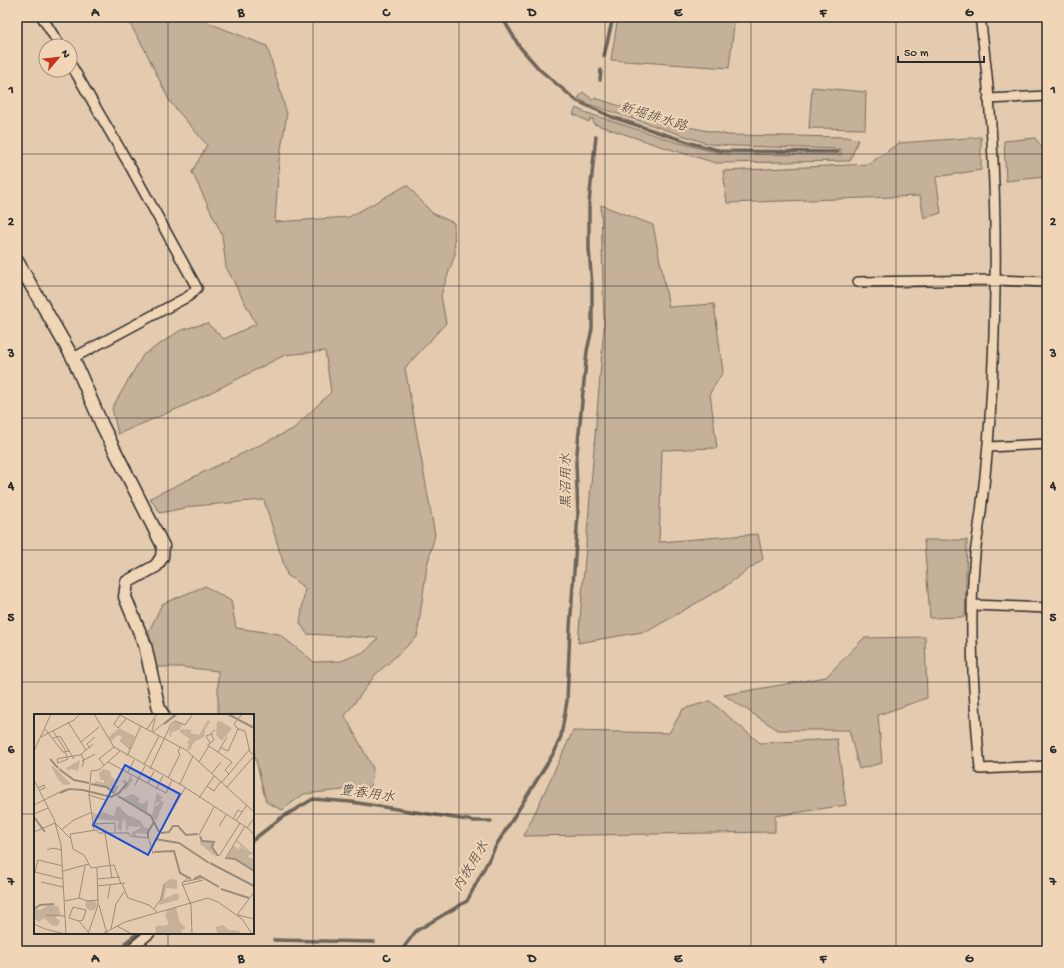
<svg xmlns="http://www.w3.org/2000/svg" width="1064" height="968" viewBox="0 0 1064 968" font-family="'Gochi Hand','Klee One',sans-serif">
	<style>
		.green { fill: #c5b099; stroke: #786e62 }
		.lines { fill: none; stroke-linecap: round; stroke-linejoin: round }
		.stream { stroke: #6e655a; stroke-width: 3.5 }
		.street-casing { stroke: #2b2b2b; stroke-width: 12 }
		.secondary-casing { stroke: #2b2b2b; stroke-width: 15 }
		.street { stroke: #f0d5b7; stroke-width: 9 }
		.secondary { stroke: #f0d5b7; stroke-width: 12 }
		.grid { fill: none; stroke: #2b2b2b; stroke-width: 1; stroke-opacity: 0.55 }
		.labels { text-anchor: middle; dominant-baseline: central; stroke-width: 4; stroke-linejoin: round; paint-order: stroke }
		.water-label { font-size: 14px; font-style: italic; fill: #47433f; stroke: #f0d5b7 }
		.inset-river { fill: none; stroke: #9a8c7a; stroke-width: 2 }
		.inset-road { fill: none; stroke: #9a8b7a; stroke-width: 1 }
		.view { fill: #1d4ed8; fill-opacity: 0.15; stroke: #1d4ed8; stroke-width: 2 }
		.inset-edge { fill: none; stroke: #2b2b2b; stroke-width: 2 }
		.neatline { fill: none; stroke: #2b2b2b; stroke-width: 1.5 }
		.grid-label { font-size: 13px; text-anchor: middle; font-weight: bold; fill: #2b2b2b }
	</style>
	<rect width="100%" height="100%" fill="#e4cbaf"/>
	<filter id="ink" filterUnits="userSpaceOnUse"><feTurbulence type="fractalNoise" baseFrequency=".025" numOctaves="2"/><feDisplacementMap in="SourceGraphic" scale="8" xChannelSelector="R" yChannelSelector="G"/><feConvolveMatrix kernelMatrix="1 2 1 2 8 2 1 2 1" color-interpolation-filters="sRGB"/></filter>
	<g filter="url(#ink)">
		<!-- green -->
		<g class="green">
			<polygon points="126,17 204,17 209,23 267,46 287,114 279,161 275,222 349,217 407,185 432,213 454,223 455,254 441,295 446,323 405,368 435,535 427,566 417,637 375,675 345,716 373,768 371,787 304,794 282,810 266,802 253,748 253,715 218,715 218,671 179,667 149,667 149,631 162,604 205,586 231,601 236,628 279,634 314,662 341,661 366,651 378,638 307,634 300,623 305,588 287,575 264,500 194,506 160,513 150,498 293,429 331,392 325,351 285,355 186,405 118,434 112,408 143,355 181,330 207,323 224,339 256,324 226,267 222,235 192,172 207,145 170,102 144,48"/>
			<polygon points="618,17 735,17 729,68 611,60"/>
			<polygon points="812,87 866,92 865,129 809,128"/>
			<polygon points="583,92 593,100 595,98 679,125 728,135 847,137 858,140 850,161 716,163 666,148 594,124 593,119 590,119 589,122 573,114 576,108 584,112 676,142 723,154 841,155 841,149 732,146 709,144 588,104 578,98"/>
			<polygon points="981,137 981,170 936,177 941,213 924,218 920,196 727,203 723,171 869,164 899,143"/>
			<polygon points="1035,138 1047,154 1047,178 1045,177 1006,181 1004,141"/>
			<polygon points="601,205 653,225 669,307 714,304 723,372 710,393 717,448 662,450 659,542 758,534 763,559 724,587 648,631 578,643 604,327"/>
			<polygon points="924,540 967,540 965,617 930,618"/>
			<polygon points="925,637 927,698 878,715 882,763 859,769 849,730 778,730 724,695 826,677 864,638"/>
			<polygon points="710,701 760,743 837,739 846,805 775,816 775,832 524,836 573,731 669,733 683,709"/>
		</g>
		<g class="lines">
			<!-- stream -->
			<g class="stream">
				<polyline points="502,17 519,46 540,70 577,101 612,117 694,144 722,151 838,152"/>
				<polyline points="604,56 613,17"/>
				<polyline points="600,80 601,70"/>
				<polyline points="253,840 281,818 313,799 351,802 474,821 491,821"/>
				<polyline points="274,940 374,942"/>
				<polyline points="125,943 138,933"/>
				<polyline points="267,947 270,951"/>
				<polyline points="401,951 416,931 467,901 497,844 555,751 561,736 567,701 570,628 578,514 576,463 587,351 592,329 592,286 589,249 589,203 596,136"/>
			</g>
			<defs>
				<g id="street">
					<polyline points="42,17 60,46"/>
					<path d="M 980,17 C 997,138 998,262 992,384 C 990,427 986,470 981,512 C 979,526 977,540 975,554 C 968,626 974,698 980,769 L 1047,766"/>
					<polyline points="70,63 131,168 197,288 189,296 73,358"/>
					<polyline points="988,99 1047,96"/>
					<polyline points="858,282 995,280 1047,282"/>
					<polyline points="988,447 1047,444"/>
					<polyline points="973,605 1047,608"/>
					<polyline points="128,951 150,933"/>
				</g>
				<polyline id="secondary" points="17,261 73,358 102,425 163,546 162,557 156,566 127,582 125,597 145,645 159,709 163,715"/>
			</defs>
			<!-- street casing -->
			<use href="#street" class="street-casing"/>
			<!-- secondary casing -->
			<use href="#secondary" class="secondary-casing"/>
			<!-- street -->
			<use href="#street" class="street"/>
			<!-- secondary -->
			<use href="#secondary" class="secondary"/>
		</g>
	</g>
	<!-- grid -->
	<path class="grid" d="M 168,17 L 168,715M 313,17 L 313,951M 459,17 L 459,951M 605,17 L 605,951M 751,17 L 751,951M 896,17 L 896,951M 17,154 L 1047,154M 17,286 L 1047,286M 17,418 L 1047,418M 17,550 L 1047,550M 17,682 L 1047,682M 17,814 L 35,814M 253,814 L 1047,814M 168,933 L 168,951"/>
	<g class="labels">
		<!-- water labels -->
		<g class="water-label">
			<text transform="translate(653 118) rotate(17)">新堀排水路</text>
			<text transform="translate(567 481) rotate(-90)">黒沼用水</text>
			<text transform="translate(367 795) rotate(8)">豊春用水</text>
			<text transform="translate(472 867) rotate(-59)">内牧用水</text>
		</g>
	</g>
	<!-- overview -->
	<g transform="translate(34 714)">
		<rect width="220" height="220" fill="#e4cbaf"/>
		<path d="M 174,6 L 176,8 L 171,16 L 170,23 L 160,28 L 156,36 L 153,36 L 155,30 L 152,29 L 156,25 L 146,18 L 147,15 L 158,16 L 156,19 L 165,21 ZM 186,7 L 198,14 L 188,27 L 182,21 L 183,8 ZM 141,8 L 148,10 L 146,15 L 137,19 L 137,23 L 135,21 L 136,14 ZM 85,14 L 101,22 L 96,34 L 87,26 L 87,22 L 84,21 L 77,27 L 74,24 ZM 46,46 L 44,57 L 37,55 L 34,57 L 32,54 ZM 17,52 L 20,53 L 37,70 L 30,71 L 24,65 ZM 69,55 L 76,57 L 77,63 L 82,66 L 80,71 L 85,72 L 81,79 L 73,73 L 60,70 L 62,67 L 70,69 L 70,66 L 66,66 L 65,59 ZM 96,60 L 99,66 L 92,76 L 90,75 L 82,82 L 91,70 L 88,68 L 90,65 L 94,68 ZM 123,78 L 129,84 L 126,86 L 130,88 L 122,107 L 118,101 L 120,92 L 124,91 L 126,87 L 120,91 ZM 98,80 L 106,84 L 104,88 L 109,90 L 114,85 L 113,98 L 89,84 ZM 85,92 L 92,100 L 107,107 L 110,113 L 115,114 L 113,120 L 103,119 L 101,123 L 98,121 L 98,118 L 106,114 L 106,110 L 104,113 L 95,112 L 92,118 L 92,108 L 89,104 L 87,118 L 83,114 L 85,107 L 63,105 L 60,109 L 58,98 L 65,101 L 69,98 L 80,102 L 82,94 ZM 167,126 L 179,128 L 178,133 L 182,143 L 165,129 ZM 200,131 L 204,136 L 206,132 L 216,140 L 214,143 L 220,145 L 220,157 L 201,144 L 192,144 ZM 136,165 L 143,166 L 143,175 L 132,174 L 130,185 L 142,179 L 146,182 L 144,186 L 125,191 L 129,170 ZM51.5 191a5.5 5.5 0 1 1 11 0a5.5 5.5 0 1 1-11 0ZM 15,191 L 24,192 L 26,198 L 26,201 L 22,201 L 22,204 L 26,207 L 24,212 L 19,212 L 10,204 L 5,208 L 0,205 L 0,194 L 6,196 ZM 142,193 L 146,209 L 152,214 L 147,217 L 148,220 L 121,220 L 122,212 L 135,211 L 131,201 L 133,196 ZM 189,211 L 195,216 L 205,217 L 207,220 L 184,220 L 181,213 Z" fill="#c5b099"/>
		<path class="inset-river" d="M 194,0 L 220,14M 130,10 L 143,0M 16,45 L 24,54M 25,55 L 40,66 L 55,69M 57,70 L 72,73 L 80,79M 26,79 L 35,75 L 49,76 L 77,83 L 85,79 L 93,69M 84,82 L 117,102 L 125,118M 0,103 L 11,118M 127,119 L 135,118 L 139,112 L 144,112 L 152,121 L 164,120M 166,122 L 168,127 L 180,128 L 178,133 L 184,142M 114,124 L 114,118 L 120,108M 121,125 L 145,129 L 175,149M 120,138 L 140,137 L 146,159 L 157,165M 192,144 L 201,145 L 220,157M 176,149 L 220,172M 160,165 L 166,162 L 185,173M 187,175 L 215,184M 0,195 L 6,191 L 20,190"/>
		<path class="inset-road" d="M 60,0 L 80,33 L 149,72 L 215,115 L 220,121M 84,0 L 152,36 L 220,98M 86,1 L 80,10 L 84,14 L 92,5M 34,8 L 52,36M 11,15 L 29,38 L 36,37M 113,15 L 123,0M 204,15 L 211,17 L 216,38 L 220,41M 19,17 L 32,37M 118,17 L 121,5M 119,18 L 141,0M 7,23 L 40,6 L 46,0M 19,24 L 26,22 L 40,45M 86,26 L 96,35M 47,28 L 65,13M 176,29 L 172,22 L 177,20M 173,32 L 180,26 L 177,19 L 181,16M 186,33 L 194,37 L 204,15 L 200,10 L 208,0M 56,34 L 53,30 L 61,23M 0,37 L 17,0M 31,38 L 33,43 L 46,41 L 59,30M 184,38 L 193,23M 47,40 L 50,46 L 48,53M 93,42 L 107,12M 33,43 L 34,45 L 24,49 L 23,45 ZM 48,47 L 61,40M 74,48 L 132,79 L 138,66M 165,48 L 175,32 L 198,48 L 191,56 L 195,60M 70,51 L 65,45 L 80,33M 110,51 L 125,22M 116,55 L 137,10 L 141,7 L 151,11 L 159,0M 94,58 L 100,46M 178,59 L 187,48M 134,64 L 146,40 L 144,38 L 146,33M 0,66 L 20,105 L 27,131 L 32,220M 188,68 L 216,35M 114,69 L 120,57M 146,70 L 159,42M 101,71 L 111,52M 173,72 L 180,77 L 187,67M 193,73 L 220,42M 4,74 L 10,71 L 11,74 L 6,76M 122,75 L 129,62M 55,81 L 71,86M 165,84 L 180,62M 0,91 L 32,75M 0,100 L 14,94M 199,105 L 204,96 L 208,98M 202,107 L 213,91M 60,110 L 81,109 L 81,118M 185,112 L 192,101M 213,114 L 220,104M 27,116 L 40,106 L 58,98M 60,116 L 55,81 L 57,57 L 65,56 L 86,37M 0,118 L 21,109 L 36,124M 71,119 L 78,164M 125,119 L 151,74M 165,121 L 180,93M 115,125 L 119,140M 202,126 L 217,140 L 220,137M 13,136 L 19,134 L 28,136M 185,142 L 206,109M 191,145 L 211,112M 29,157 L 55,150M 1,158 L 29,165M 0,162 L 4,146 L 29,152M 155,163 L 148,169 L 157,191 L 158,220M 63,165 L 86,163M 7,168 L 29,173M 149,168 L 168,164M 87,170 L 80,151 L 57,154 L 50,141 L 39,135 L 36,120 L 63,116 L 65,119 L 95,119 L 96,122 L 115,124M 88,170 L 94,184 L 115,191 L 124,199M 149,171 L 169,166M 63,172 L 91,169M 45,184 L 51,152M 74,185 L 76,171M 31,187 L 45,184 L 53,187 L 64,186M 65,191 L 73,220M 120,195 L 127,185 L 130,171M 12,201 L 31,202M 203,201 L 220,178M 204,201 L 220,205M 35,204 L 39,193 L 52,196 L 49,206 L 45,207M 35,204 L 45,207 L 54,218M 0,210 L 11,215 L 31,220M 83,212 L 96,219M 77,215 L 82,190 L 90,178M 54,220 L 64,191 L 63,154M 68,220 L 91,208 L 174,184 L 184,188 L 208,205 L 218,220"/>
		<path class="view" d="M 91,51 L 146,80 L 114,141 L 59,111 Z"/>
		<rect width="220" height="220" class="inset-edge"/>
	</g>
	<!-- margin -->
	<rect width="1064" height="968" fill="none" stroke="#f0d5b7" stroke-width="44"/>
	<!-- north arrow -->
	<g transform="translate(58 58) rotate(62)"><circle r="19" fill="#f0d5b7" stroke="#a1917f"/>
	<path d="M0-3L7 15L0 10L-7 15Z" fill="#c8321e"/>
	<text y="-6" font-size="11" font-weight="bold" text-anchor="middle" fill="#2b2b2b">N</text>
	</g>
	<!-- scale -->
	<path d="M898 56v6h86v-6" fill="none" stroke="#2b2b2b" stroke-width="2"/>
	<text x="904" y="56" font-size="12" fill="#2b2b2b" stroke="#f0d5b7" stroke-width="3" paint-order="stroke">50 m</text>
	<rect x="22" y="22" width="1020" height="924" class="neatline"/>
	<g class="grid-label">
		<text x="95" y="16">A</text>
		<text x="241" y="16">B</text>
		<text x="386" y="16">C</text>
		<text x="532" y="16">D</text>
		<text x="678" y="16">E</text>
		<text x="823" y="16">F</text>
		<text x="969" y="16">G</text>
		<text x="11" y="93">1</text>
		<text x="1053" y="93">1</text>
		<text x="11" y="225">2</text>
		<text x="1053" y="225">2</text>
		<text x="11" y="357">3</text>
		<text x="1053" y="357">3</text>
		<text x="11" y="489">4</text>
		<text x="1053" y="489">4</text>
		<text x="11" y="621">5</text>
		<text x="1053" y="621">5</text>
		<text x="11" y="753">6</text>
		<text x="1053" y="753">6</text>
		<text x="11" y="885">7</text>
		<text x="1053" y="885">7</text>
		<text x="95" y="962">A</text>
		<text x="241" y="962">B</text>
		<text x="386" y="962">C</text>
		<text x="532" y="962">D</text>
		<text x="678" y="962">E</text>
		<text x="823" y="962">F</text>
		<text x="969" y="962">G</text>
	</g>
</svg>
